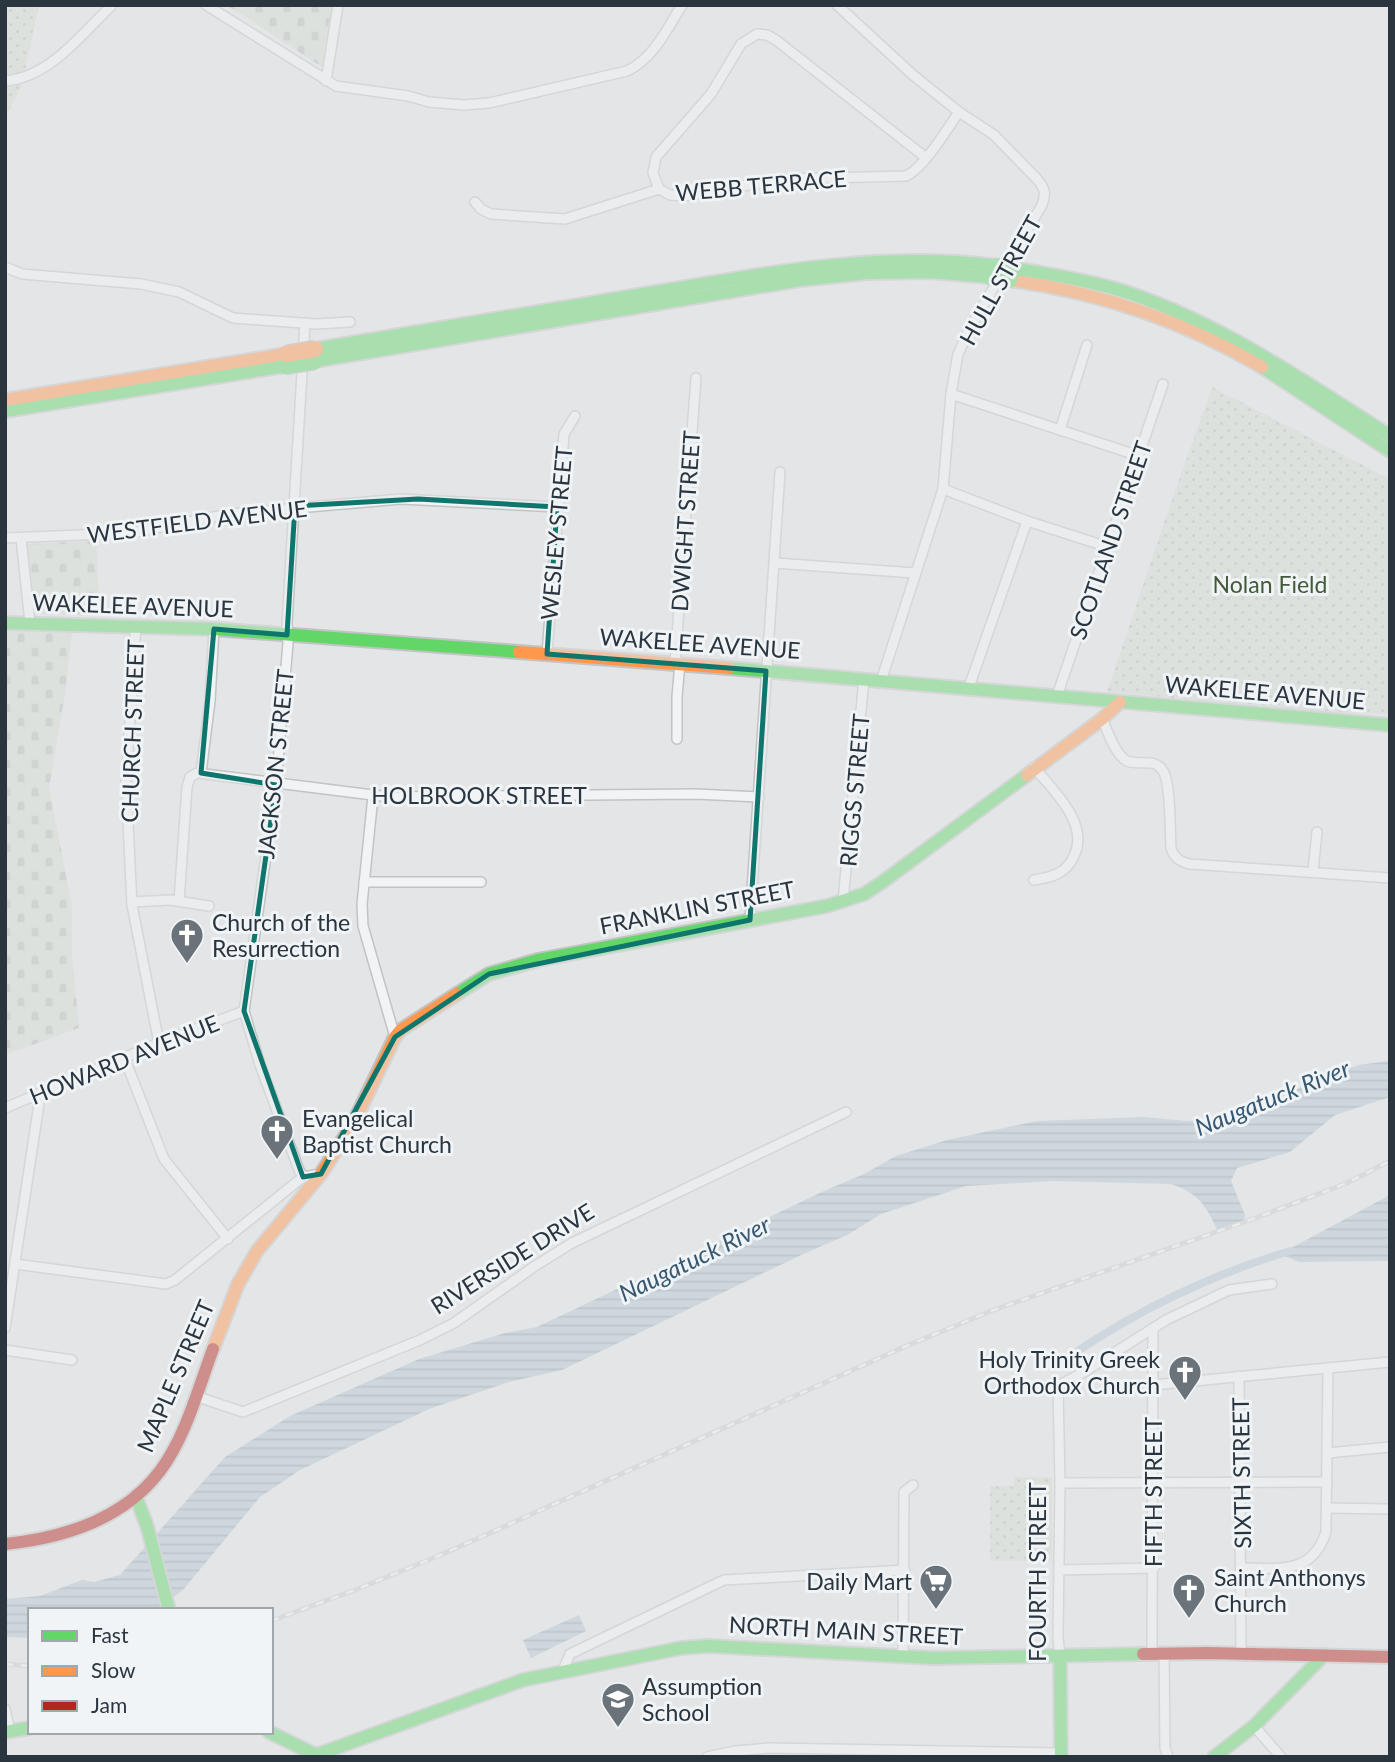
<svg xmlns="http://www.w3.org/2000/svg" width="1395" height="1762" viewBox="0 0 1395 1762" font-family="Lato,sans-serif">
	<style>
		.cemetery { fill: url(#cemetery-stones) }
		.park { fill: url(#park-dots) }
		.water { fill: url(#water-rules) }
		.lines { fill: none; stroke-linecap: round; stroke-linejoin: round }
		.canal { stroke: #b3c5d0; stroke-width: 8 }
		.street-casing { stroke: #c1c3c5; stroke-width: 12 }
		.fast-casing { stroke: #c1c3c5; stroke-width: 16 }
		.slow-casing { stroke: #c1c3c5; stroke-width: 16 }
		.jam-casing { stroke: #c1c3c5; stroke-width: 16 }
		.street { stroke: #f1f3f4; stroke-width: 9 }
		.fast { stroke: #63d668; stroke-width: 12 }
		.slow { stroke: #ff974d; stroke-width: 12 }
		.jam { stroke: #b3261e; stroke-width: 12 }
		.rail-casing { stroke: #cbcdce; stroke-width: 5 }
		.rail { stroke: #f0f4f6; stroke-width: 2.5; stroke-dasharray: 8; stroke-linecap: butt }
		.fast-bridge-casing { stroke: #b5b8bb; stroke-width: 19; stroke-linecap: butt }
		.slow-bridge-casing { stroke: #b5b8bb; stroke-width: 19; stroke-linecap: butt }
		.fast-bridge { stroke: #63d668; stroke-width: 16 }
		.slow-bridge { stroke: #ff974d; stroke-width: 16 }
		.marked { fill: none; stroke: #0f766e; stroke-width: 5; stroke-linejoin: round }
		.labels { text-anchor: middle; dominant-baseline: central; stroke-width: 6; stroke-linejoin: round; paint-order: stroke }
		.street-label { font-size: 23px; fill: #2a353f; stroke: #f0f4f6 }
		.park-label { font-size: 23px; fill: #435a39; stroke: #f0f4f6 }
		.poi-label { font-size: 23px; fill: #2a353f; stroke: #f0f4f6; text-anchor: start }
		.water-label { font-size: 24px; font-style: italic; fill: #375871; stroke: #f0f4f6 }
	</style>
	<defs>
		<pattern id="cemetery-stones" width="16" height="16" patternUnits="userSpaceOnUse" patternTransform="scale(1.75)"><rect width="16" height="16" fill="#d5dbd3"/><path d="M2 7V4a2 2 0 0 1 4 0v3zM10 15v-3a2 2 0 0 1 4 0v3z" fill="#b7bdb6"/></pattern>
		<pattern id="park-dots" width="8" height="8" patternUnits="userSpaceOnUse" patternTransform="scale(1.75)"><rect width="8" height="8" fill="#d5dbd3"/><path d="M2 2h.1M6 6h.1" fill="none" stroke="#b7bdb6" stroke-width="1.8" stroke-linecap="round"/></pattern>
		<pattern id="water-rules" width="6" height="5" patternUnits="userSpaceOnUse" patternTransform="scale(1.75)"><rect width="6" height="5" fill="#b3c5d0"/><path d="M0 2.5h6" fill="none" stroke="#92a1aa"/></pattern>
	</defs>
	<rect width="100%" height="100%" fill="#e3e5e7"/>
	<!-- cemetery -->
	<g class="cemetery">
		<polygon points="225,5 332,5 322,67 238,12"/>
		<polygon points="97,541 99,616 36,614 32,608 26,544"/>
		<polygon points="5,630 72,633 65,694 49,788 72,906 72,954 79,1028 5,1055"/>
	</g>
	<!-- park -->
	<g class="park">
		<polygon points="5,5 39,5 22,85 5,119"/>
		<polygon points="1212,387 1390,479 1390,714 1348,713 1107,692 1167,514"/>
		<polygon points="1014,1477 1052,1477 1052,1561 990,1561 990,1486 1014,1486"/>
	</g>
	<!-- water -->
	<g class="water">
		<path d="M 1390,1061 L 1390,1097 L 1335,1115 L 1290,1152 L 1237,1168 L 1231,1181 L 1245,1215 L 1244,1221 L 1217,1229 C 1205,1204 1198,1193 1171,1184 L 1053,1181 L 966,1186 L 881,1214 L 849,1234 L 799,1256 L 562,1370 L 509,1382 L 429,1409 L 300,1470 L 260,1497 L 183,1590 L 156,1610 L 30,1610 L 30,1638 L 5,1637 L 5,1599 L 40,1596 L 82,1580 L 94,1582 L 120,1575 L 225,1457 L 290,1416 L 419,1359 L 505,1333 L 537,1327 L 824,1191 L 864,1174 L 896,1156 L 947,1140 L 1037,1121 L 1145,1117 L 1185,1121 L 1221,1119 L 1358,1065 Z"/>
		<polygon points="1390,1195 1390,1261 1299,1262 1280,1254"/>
		<polygon points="579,1615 586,1631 531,1658 523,1640"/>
	</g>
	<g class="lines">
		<!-- canal -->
		<path class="canal" d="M 1069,1357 C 1135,1311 1213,1274 1290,1251"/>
		<defs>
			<g id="street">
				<path d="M 206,5 L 336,86 L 408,96 L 429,102 L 464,105 L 489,103 L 627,71 C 654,58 667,29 682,5"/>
				<path d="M 837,5 L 913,75 L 959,112 L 994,135 L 1036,178 C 1044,187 1047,193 1042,205 L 970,328 L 958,354 L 951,394 L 943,489 L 881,681"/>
				<path d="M 5,81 C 50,77 82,34 112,5"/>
				<polyline points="326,81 338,5"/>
				<path d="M 925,157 L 776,40 L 767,35 L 757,34 L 741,44 L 711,94 L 656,157 L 653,173 L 659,189 L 670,195 L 684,196 L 784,179 L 906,176 C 924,168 947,129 959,112"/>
				<polyline points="475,202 481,209 491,214 565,219 659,189"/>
				<polyline points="5,267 22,274 141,284 179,292 233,318 316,324 350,322"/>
				<polyline points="305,323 287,623 288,643 276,785 244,1011 260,1065 299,1170 303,1177 321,1174"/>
				<polyline points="951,394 1139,456"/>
				<polyline points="1060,430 1087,345"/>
				<polyline points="943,489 1027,521 1108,547"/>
				<polyline points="5,538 107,534 135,532 229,514 401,499 557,507"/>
				<polyline points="21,538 30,623"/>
				<polyline points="775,563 915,573"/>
				<polyline points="136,626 126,781 132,905 159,1043"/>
				<polyline points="547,654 564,434 575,416"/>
				<polyline points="675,663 696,378"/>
				<polyline points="969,687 1027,521"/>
				<polyline points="1057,696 1163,384"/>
				<path d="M 1102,719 C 1108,731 1115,755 1127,761 C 1139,766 1155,757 1163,771 C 1171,783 1170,832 1171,848 C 1174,858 1180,862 1190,864 L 1390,878"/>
				<polyline points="677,739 677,697 680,663"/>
				<path d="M 1034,767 C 1053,791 1090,823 1074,856 C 1066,874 1052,877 1034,880"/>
				<polyline points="201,773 210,701 214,629"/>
				<polyline points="373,796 362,904 363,926 395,1037"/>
				<polyline points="1313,871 1317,832"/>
				<polyline points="364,882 481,882"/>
				<polyline points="179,901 187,787 190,777 197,773 389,797 695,794 759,797"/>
				<polyline points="843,901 864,679"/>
				<polyline points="132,902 170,900 209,906"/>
				<polyline points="750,920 780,472"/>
				<polyline points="124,1057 164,1159 228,1239"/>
				<polyline points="5,1108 159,1043 244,1011"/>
				<polyline points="15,1264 166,1284 175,1280 303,1177"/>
				<polyline points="5,1328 39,1104 38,1094"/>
				<polyline points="5,1350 72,1360"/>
				<polyline points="1239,1376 1241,1653"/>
				<polyline points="1153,1385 1390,1362"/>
				<polyline points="195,1396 243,1412 420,1340 454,1323 535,1266 572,1243 846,1112"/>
				<polyline points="1327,1453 1390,1447"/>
				<polyline points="1060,1483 1327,1482"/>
				<polyline points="1327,1508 1390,1509"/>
				<path d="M 1242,1568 C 1280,1568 1312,1575 1326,1532 L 1328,1368"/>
				<polyline points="1059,1570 1154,1568"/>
				<polyline points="1152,1654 1153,1330"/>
				<polyline points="1164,1654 1165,1748 1168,1757"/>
				<polyline points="1060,1656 1058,1638 1060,1483 1058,1386 1084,1372 1166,1320 1229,1290 1272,1284"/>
				<polyline points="903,1657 904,1492 913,1485"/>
				<polyline points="563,1670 570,1654 724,1580 905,1570"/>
				<polyline points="5,1709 10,1731"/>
				<polyline points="1254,1726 1281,1757"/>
				<polyline points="707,1757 735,1751 769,1748 1061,1753"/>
			</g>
			<g id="fast">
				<path d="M 1016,269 C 1050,274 1083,280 1116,289 C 1215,319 1303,381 1390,436"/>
				<path d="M 315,349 C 427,330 538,312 650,293 C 766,273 880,251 998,266"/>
				<polyline points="315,361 800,280 867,273 930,272 991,277"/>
				<polyline points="1262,367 1390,451"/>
				<polyline points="5,411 285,366"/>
				<polyline points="5,623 214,629 519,652"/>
				<polyline points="729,668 1390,725"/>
				<polyline points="457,994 489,974 538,960 827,906 864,894 881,883 1027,775"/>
				<polyline points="136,1497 147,1526 169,1610"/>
				<polyline points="1060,1656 1061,1757"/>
				<polyline points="5,1732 30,1728"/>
				<polyline points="269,1732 316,1755 523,1680 681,1648 709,1646 933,1658 1143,1654"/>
				<polyline points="1214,1757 1254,1726 1324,1655"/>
			</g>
			<g id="slow">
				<path d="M 1009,280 C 1099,292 1184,321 1262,367"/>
				<polyline points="5,400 286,354"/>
				<polyline points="519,652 729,668"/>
				<polyline points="1027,775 1102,719 1120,702"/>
				<polyline points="213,1349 238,1284 257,1251 321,1174 353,1124 395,1037 401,1030 457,994"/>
			</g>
			<g id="jam">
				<path d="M 5,1544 C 63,1538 123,1520 160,1471 C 186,1436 198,1389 213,1349"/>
				<polyline points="1143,1654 1208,1653 1390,1657"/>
			</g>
		</defs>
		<!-- street casing -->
		<use href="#street" class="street-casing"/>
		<!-- fast casing -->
		<use href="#fast" class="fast-casing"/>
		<!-- slow casing -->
		<use href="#slow" class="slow-casing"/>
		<!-- jam casing -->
		<use href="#jam" class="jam-casing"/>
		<!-- street -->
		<use href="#street" class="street"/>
		<!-- fast -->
		<use href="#fast" class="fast"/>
		<!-- slow -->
		<use href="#slow" class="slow"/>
		<!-- jam -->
		<use href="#jam" class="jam"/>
		<defs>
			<g id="rail">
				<polyline points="271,1621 355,1590 443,1554 904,1347 991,1311 1253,1219 1347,1183 1390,1161"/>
				<polyline points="5,1664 30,1666"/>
			</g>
		</defs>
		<!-- rail casing -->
		<use href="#rail" class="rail-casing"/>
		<!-- rail -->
		<use href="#rail" class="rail"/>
		<defs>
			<g id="fast-bridge">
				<polyline points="998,266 1016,269"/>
				<polyline points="991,277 1009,280"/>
				<polyline points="285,366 315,361"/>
			</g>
			<polyline id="slow-bridge" points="286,354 315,349"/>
		</defs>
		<!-- fast-bridge casing -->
		<use href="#fast-bridge" class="fast-bridge-casing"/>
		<!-- slow-bridge casing -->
		<use href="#slow-bridge" class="slow-bridge-casing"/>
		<!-- fast-bridge -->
		<use href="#fast-bridge" class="fast-bridge"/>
		<!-- slow-bridge -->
		<use href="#slow-bridge" class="slow-bridge"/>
	</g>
	<!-- marked area -->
	<path d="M0 0H1395V1762H0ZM 418,499 L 557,507 L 547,654 L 766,671 L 750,920 L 489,974 L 395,1037 L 321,1174 L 303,1177 L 244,1011 L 276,785 L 201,773 L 214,629 L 287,635 L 295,506 Z" fill="#e3e5e7" fill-opacity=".55" fill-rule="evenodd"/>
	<path class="marked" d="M 418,499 L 557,507 L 547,654 L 766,671 L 750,920 L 489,974 L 395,1037 L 321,1174 L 303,1177 L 244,1011 L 276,785 L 201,773 L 214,629 L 287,635 L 295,506 Z"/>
	<!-- icons -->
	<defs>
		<symbol id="church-pin" viewBox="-11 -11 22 30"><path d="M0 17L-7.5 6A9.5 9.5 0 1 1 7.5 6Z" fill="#6b737a" stroke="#f0f4f6"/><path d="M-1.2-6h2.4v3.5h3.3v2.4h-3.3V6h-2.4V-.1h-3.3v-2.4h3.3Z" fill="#fff"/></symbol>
		<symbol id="supermarket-pin" viewBox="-11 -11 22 30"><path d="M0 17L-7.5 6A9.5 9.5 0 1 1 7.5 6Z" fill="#6b737a" stroke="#f0f4f6"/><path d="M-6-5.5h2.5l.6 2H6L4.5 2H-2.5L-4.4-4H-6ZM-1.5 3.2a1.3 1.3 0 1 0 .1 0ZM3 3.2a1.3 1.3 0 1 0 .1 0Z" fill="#fff"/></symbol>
		<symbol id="school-pin" viewBox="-11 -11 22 30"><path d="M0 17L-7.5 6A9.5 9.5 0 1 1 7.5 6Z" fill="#6b737a" stroke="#f0f4f6"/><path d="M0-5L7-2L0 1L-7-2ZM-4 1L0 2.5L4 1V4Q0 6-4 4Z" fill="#fff"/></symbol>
	</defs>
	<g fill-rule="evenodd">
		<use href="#church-pin" x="168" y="916" width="38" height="52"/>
		<use href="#church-pin" x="258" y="1112" width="38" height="52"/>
		<use href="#church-pin" x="1166" y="1353" width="38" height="52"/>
		<use href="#supermarket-pin" x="917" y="1562" width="38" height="52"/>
		<use href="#church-pin" x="1170" y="1571" width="38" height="52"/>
		<use href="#school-pin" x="599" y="1680" width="38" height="52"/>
	</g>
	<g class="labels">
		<!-- street labels -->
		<g class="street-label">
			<text transform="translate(761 185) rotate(-5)">WEBB TERRACE</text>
			<text transform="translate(1000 280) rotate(-61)">HULL STREET</text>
			<text transform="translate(197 521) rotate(-7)">WESTFIELD AVENUE</text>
			<text transform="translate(685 521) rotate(-86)">DWIGHT STREET</text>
			<text transform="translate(556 533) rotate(-85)">WESLEY STREET</text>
			<text transform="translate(1110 540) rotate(-71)">SCOTLAND STREET</text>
			<text transform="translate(133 605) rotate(2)">WAKELEE AVENUE</text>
			<text transform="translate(700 643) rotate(4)">WAKELEE AVENUE</text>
			<text transform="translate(1265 692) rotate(5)">WAKELEE AVENUE</text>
			<text transform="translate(132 731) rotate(-88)">CHURCH STREET</text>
			<text transform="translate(275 764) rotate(-84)">JACKSON STREET</text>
			<text transform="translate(854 790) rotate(-85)">RIGGS STREET</text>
			<text x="479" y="795">HOLBROOK STREET</text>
			<text transform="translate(697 907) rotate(-11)">FRANKLIN STREET</text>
			<text transform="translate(124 1059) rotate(-22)">HOWARD AVENUE</text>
			<text transform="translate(512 1258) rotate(-32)">RIVERSIDE DRIVE</text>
			<text transform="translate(175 1376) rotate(-67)">MAPLE STREET</text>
			<text transform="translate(1241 1473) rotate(-91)">SIXTH STREET</text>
			<text transform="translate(1153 1492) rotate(-90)">FIFTH STREET</text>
			<text transform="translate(1037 1572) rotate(-90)">FOURTH STREET</text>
			<text transform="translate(846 1630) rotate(3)">NORTH MAIN STREET</text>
		</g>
		<!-- park labels -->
		<g class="park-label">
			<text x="1270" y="584">Nolan Field</text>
		</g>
		<!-- poi labels -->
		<g class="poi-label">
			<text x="212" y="922">Church of the<tspan x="212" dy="26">Resurrection</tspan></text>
			<text x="302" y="1118">Evangelical<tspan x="302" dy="26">Baptist Church</tspan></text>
			<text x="1160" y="1359" text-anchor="end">Holy Trinity Greek<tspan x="1160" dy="26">Orthodox Church</tspan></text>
			<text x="1214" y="1577">Saint Anthonys<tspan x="1214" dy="26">Church</tspan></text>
			<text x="912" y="1581" text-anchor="end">Daily Mart</text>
			<text x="642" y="1686">Assumption<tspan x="642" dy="26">School</tspan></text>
		</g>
		<!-- water labels -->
		<g class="water-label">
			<text transform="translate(1272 1097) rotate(-22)">Naugatuck River</text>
			<text transform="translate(694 1258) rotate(-26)">Naugatuck River</text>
		</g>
	</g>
	<!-- border -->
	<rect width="1395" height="1762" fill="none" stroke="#2a353f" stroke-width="14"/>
	<!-- legend -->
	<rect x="28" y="1608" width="245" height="126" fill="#f0f4f6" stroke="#a1a8ad" stroke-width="2"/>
	<rect x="42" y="1631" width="35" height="10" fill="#63d668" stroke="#a1a8ad" stroke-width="2"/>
	<text x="91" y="1643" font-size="21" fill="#2a353f">Fast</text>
	<rect x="42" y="1666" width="35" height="10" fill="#ff974d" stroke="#a1a8ad" stroke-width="2"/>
	<text x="91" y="1678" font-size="21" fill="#2a353f">Slow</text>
	<rect x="42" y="1701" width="35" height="10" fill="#b3261e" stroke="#a1a8ad" stroke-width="2"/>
	<text x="91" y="1713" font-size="21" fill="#2a353f">Jam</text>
</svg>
